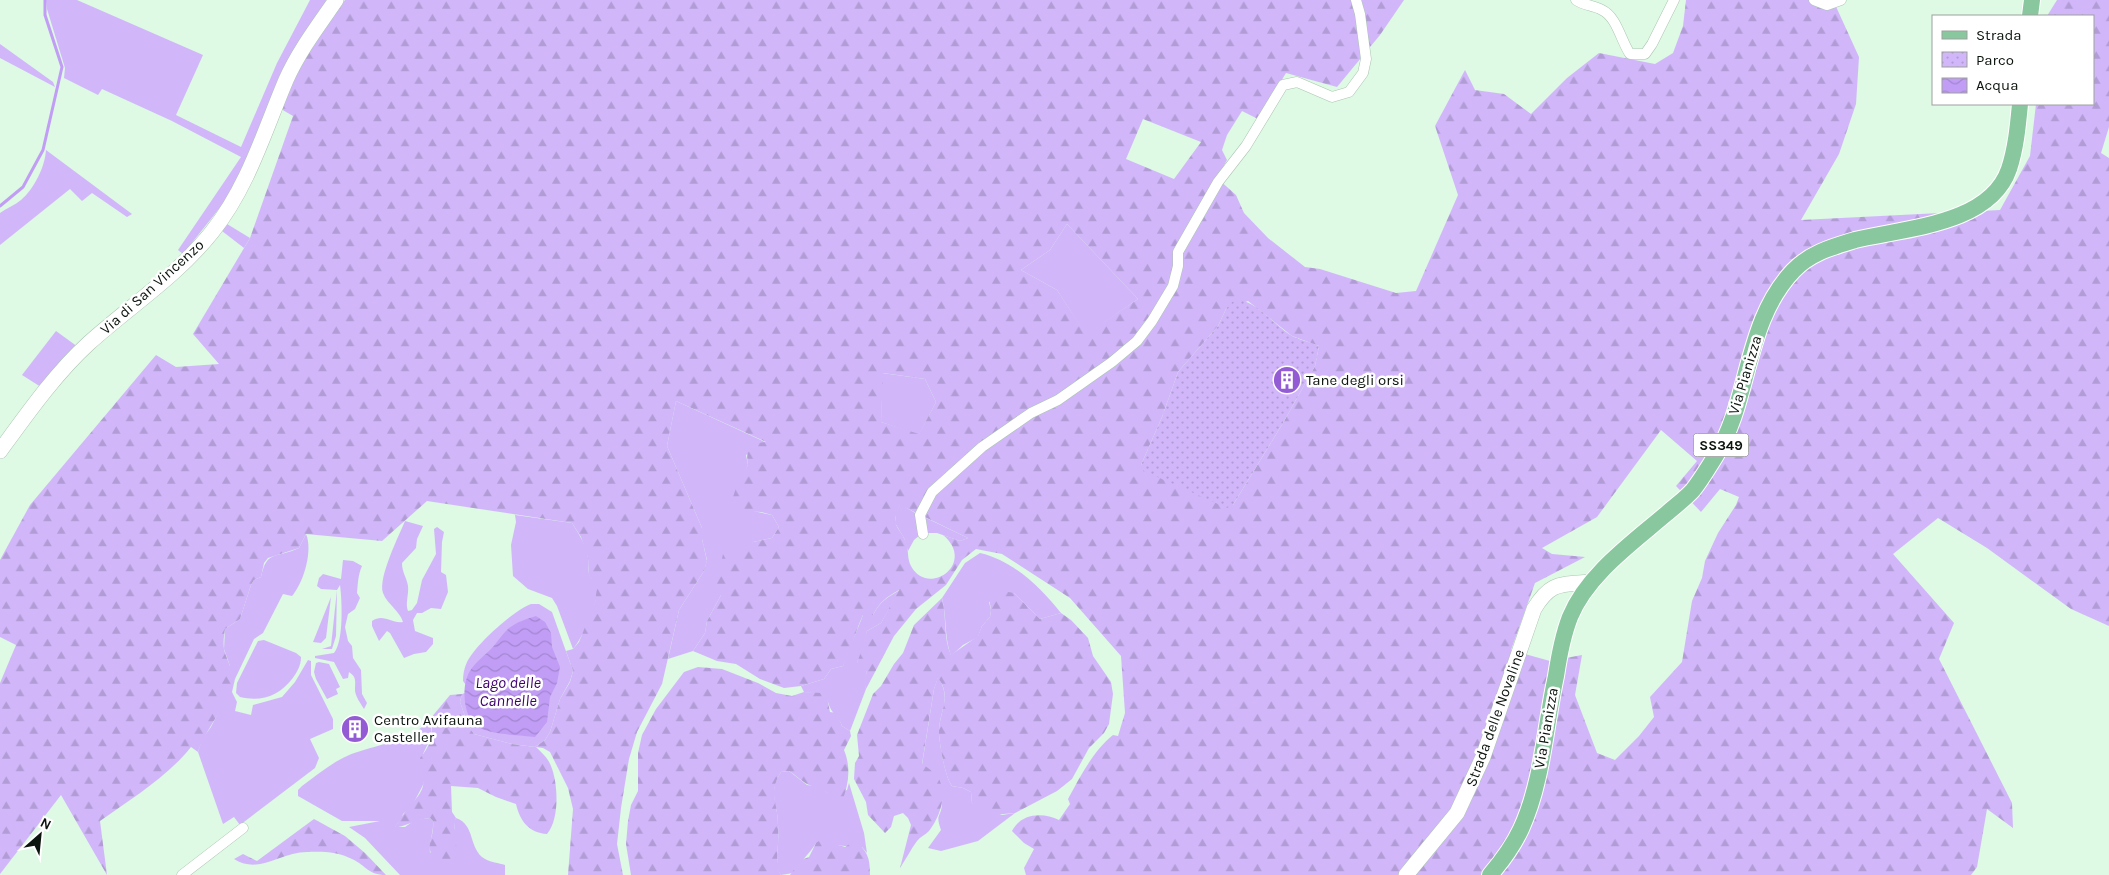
<svg xmlns="http://www.w3.org/2000/svg" width="2109" height="875" viewBox="0 0 2109 875" font-family="Karla,sans-serif">
	<style>
		.grass { fill: #d1b7fa }
		.forest { fill: url(#forest-firs); fill-rule: evenodd }
		.park { fill: url(#park-dots) }
		.water { fill: url(#water-waves) }
		.lines { fill: none; stroke-linecap: round; stroke-linejoin: round }
		.stream { stroke: #c19df5; stroke-width: 3 }
		.street-casing { stroke: #abc5b0; stroke-width: 11 }
		.secondary-casing { stroke: #abc5b0; stroke-width: 16 }
		.primary-casing { stroke: #fff; stroke-width: 18 }
		.street { stroke: #fff; stroke-width: 10 }
		.secondary { stroke: #fff; stroke-width: 15 }
		.primary { stroke: #89c79e; stroke-width: 16 }
		.labels { text-anchor: middle; dominant-baseline: central; stroke-width: 5; stroke-linejoin: round; paint-order: stroke }
		.shield { fill: #fff; stroke: #545a56; stroke-width: 1 }
		.shield-label { font-size: 14px; font-weight: bold; fill: #0b140d }
		.street-label { font-size: 15px; fill: #0b140d; stroke: #fff }
		.poi-label { font-size: 15px; fill: #0b140d; stroke: #fff; text-anchor: start }
		.water-label { font-size: 16px; font-style: italic; fill: #40016f; stroke: #fff }
	</style>
	<defs>
		<pattern id="forest-firs" width="22" height="20" patternUnits="userSpaceOnUse" patternTransform="scale(1.25)"><rect width="22" height="20" fill="#d1b7fa"/><path d="M5 1l3.5 6h-7zM16 11l3.5 6h-7z" fill="#b29cd5"/></pattern>
		<pattern id="park-dots" width="8" height="8" patternUnits="userSpaceOnUse" patternTransform="scale(1.25)"><rect width="8" height="8" fill="#d1b7fa"/><path d="M2 2h.1M6 6h.1" fill="none" stroke="#b29cd5" stroke-width="1.8" stroke-linecap="round"/></pattern>
		<pattern id="water-waves" width="16" height="10" patternUnits="userSpaceOnUse" patternTransform="scale(1.25)"><rect width="16" height="10" fill="#c19df5"/><path d="M0 5q4-4 8 0t8 0" fill="none" stroke="#a486d1"/></pattern>
	</defs>
	<rect width="100%" height="100%" fill="#def9e4"/>
	<!-- grass -->
	<g class="grass">
		<polygon points="46,0 77,0 203,55 176,115 241,147 277,63 310,0 330,0 226,200 183,254 178,250 241,157 172,121 102,89 98,95 64,78 65,68 47,9"/>
		<polygon points="0,44 53,82 55,87 0,58"/>
		<path d="M 46,150 L 132,214 L 127,217 L 92,193 L 82,201 L 70,189 L 0,245 L 0,213 C 7,208 15,205 21,200 C 34,189 45,167 46,150 Z"/>
		<polygon points="227,224 250,238 244,248 222,231"/>
		<polygon points="1067,224 1138,299 1086,335 1057,290 1021,270 1050,250"/>
		<polygon points="56,331 78,347 41,387 22,375"/>
		<polygon points="882,373 925,379 936,402 919,435 881,422"/>
		<polygon points="676,401 767,443 746,455 748,465 744,475 753,511 772,515 779,527 772,538 753,542 721,595 707,621 705,633 693,651 668,659 679,610 704,571 707,560 702,539 702,528 667,446"/>
		<polygon points="900,504 917,514 920,535 914,540 908,551 904,538 895,523 896,513"/>
		<path d="M 515,515 L 572,523 C 579,534 586,545 588,558 C 589,563 588,569 589,574 C 591,579 596,583 597,587 C 600,599 581,641 573,649 L 557,606 L 552,598 L 528,589 L 513,576 L 511,545 L 516,522 Z"/>
		<polygon points="924,517 968,538 960,541 937,533 926,533"/>
		<path d="M 405,521 L 423,526 L 417,539 L 416,548 L 402,563 C 402,573 407,578 408,586 C 409,595 405,603 408,611 L 412,610 L 417,603 L 422,580 L 436,554 L 434,529 L 437,527 L 444,532 L 442,542 L 441,572 L 446,575 L 448,592 L 441,609 L 431,608 L 422,613 L 417,613 L 413,620 L 415,631 L 433,638 L 433,644 L 426,652 L 414,654 L 404,658 L 390,633 L 387,631 L 379,641 L 372,626 L 372,621 C 384,613 391,624 403,622 C 400,611 387,604 383,593 C 378,577 399,536 405,521 Z"/>
		<path d="M 306,534 C 313,550 304,582 292,596 L 283,594 L 263,633 L 254,639 L 235,679 L 232,692 L 237,702 L 235,711 L 251,715 L 253,705 L 282,697 L 295,682 L 308,660 L 311,661 L 311,675 L 333,719 L 333,729 L 310,739 L 319,758 L 315,768 L 240,825 L 234,817 L 223,824 L 198,752 L 202,739 L 211,727 L 227,695 L 230,666 L 224,649 L 225,629 L 240,619 L 251,585 L 254,580 L 261,577 C 267,549 276,559 299,548 Z"/>
		<path d="M 980,553 C 1014,561 1040,587 1061,613 L 1040,619 L 1014,593 L 989,602 L 991,610 L 990,617 L 982,626 L 978,637 L 963,645 L 951,656 C 944,637 947,617 942,598 L 965,563 Z"/>
		<path d="M 343,560 L 353,561 L 362,566 C 358,575 358,583 357,593 L 360,598 L 355,609 L 348,614 L 345,627 L 348,641 L 352,646 L 353,658 L 361,670 L 362,694 L 367,703 L 364,709 C 361,704 355,696 355,690 C 355,682 357,677 349,672 L 348,678 L 343,679 L 334,662 L 315,658 L 315,656 L 334,653 C 344,641 342,600 340,585 L 337,590 L 336,636 L 332,649 L 322,649 L 331,646 L 337,590 L 321,589 L 317,586 L 319,578 L 323,574 L 341,579 Z"/>
		<path d="M 900,590 L 881,623 L 867,631 L 863,651 L 857,662 L 867,672 L 864,680 L 866,689 L 850,731 L 842,726 C 839,716 831,714 828,702 L 812,693 L 804,692 L 801,686 L 824,679 L 831,669 L 843,666 L 863,615 L 873,615 C 880,601 888,597 900,590 Z"/>
		<polygon points="331,597 326,638 321,643 313,642"/>
		<path d="M 531,604 L 539,604 L 552,612 L 573,671 L 570,681 L 560,699 L 550,732 L 545,740 L 535,747 L 512,744 L 474,734 L 468,725 L 460,702 L 462,694 L 465,693 L 473,715 L 466,685 L 463,681 C 463,675 464,668 467,662 C 476,644 513,611 531,604 Z"/>
		<path d="M 264,640 L 296,653 L 301,657 C 301,666 297,672 292,679 C 279,696 261,702 240,697 L 236,693 L 237,683 L 258,641 Z"/>
		<polygon points="319,662 329,664 340,687 336,689 338,694 327,699 316,679 314,672 316,663"/>
		<path d="M 938,677 C 953,701 938,711 939,734 C 940,746 945,777 952,786 L 963,788 L 971,792 L 972,803 L 1002,815 L 1015,813 L 978,841 L 941,851 L 928,848 L 941,830 C 935,813 941,818 942,804 C 943,785 937,774 922,765 L 934,689 Z"/>
		<path d="M 430,719 L 432,735 L 423,754 L 423,785 L 412,806 L 403,814 L 402,818 L 395,827 L 405,827 L 415,820 L 430,818 L 433,821 C 434,831 429,842 430,853 L 455,829 L 454,822 L 456,818 C 476,825 468,849 485,859 C 490,862 499,863 505,865 L 505,875 L 400,875 L 365,838 L 349,827 L 380,821 L 342,821 L 298,796 L 298,790 L 302,786 C 316,776 331,763 347,756 C 374,744 411,743 430,719 Z"/>
		<path d="M 789,771 L 807,785 L 820,787 L 830,795 L 847,790 L 849,783 L 864,833 L 867,853 L 862,847 C 847,847 832,844 816,843 C 809,855 800,861 793,873 L 781,875 L 777,869 C 777,854 779,840 778,825 C 778,802 767,793 781,772 Z"/>
	</g>
	<!-- forest -->
	<g class="forest">
		<path d="M 345,0 L 1404,0 L 1380,35 L 1337,87 L 1286,73 L 1258,119 L 1242,111 L 1227,135 L 1222,150 L 1227,160 L 1217,178 L 1236,195 L 1244,213 L 1268,238 L 1305,267 L 1320,269 L 1396,293 L 1416,291 L 1458,195 L 1435,126 L 1465,70 L 1475,90 L 1504,94 L 1531,114 L 1567,78 L 1599,53 L 1655,64 L 1673,53 L 1683,26 L 1686,0 L 1833,0 L 1859,57 L 1856,104 L 1839,154 L 1801,220 L 2000,210 L 2030,156 L 2036,104 L 2093,104 L 2093,16 L 2047,16 L 2057,0 L 2109,0 L 2109,127 L 2101,153 L 2109,158 L 2109,626 L 2071,609 L 1987,548 L 1938,518 L 1893,554 L 1954,623 L 1939,659 L 2012,803 L 2013,828 L 1987,809 L 1977,867 L 1971,875 L 1026,875 L 1024,868 L 1034,849 L 1024,843 L 1012,831 C 1021,813 1043,812 1059,820 L 1070,804 L 1068,799 C 1080,777 1093,751 1113,735 L 1118,736 L 1125,713 L 1121,656 L 1070,598 L 1002,554 L 976,549 L 962,560 L 946,585 L 916,609 L 894,636 L 866,689 L 863,680 L 867,672 L 860,668 L 857,662 C 862,652 863,642 867,631 L 881,623 L 899,590 C 887,597 880,601 873,615 L 863,615 C 855,631 852,651 843,666 L 831,669 L 824,679 L 801,686 L 784,688 L 760,679 L 736,664 L 717,661 L 693,651 L 705,633 L 707,621 L 721,595 L 716,587 L 723,554 L 753,542 L 772,538 L 779,527 L 772,515 L 761,512 L 739,511 L 732,500 L 736,488 L 748,465 C 745,449 750,443 766,442 L 676,401 L 667,446 L 702,528 L 702,539 L 707,561 L 704,571 L 679,610 L 662,684 L 637,732 L 629,759 L 621,808 L 617,844 L 623,875 L 568,875 L 573,809 L 568,788 L 550,752 L 543,748 L 536,747 C 542,753 548,758 551,766 C 558,783 560,819 547,834 C 529,833 520,821 516,804 L 496,797 L 478,788 L 451,786 L 452,812 L 456,818 C 450,830 468,862 439,864 C 421,846 435,841 433,821 L 430,818 C 416,819 407,826 394,828 C 399,822 401,818 405,812 C 411,803 420,797 423,786 C 424,777 420,767 420,758 C 430,746 435,734 430,719 L 450,695 L 462,694 L 460,702 L 468,725 L 474,734 L 512,744 L 535,747 L 545,740 L 550,732 L 560,699 L 570,682 L 573,671 L 566,651 L 573,649 L 579,642 L 595,602 L 597,588 L 589,575 L 588,558 L 581,537 L 572,523 L 427,501 L 382,541 L 306,534 L 299,548 L 268,558 L 264,563 L 261,577 L 254,580 L 251,585 L 240,619 L 225,629 C 224,636 223,642 224,649 C 226,659 233,668 232,678 C 231,702 205,729 198,752 L 191,747 C 167,777 131,799 100,821 L 107,875 L 61,795 L 0,874 L 0,683 L 16,645 L 0,637 L 0,560 L 30,505 L 156,355 L 176,367 L 219,364 L 193,334 L 250,238 L 293,116 L 281,109 L 291,79 L 325,26 ZM 1143,119 L 1201,142 L 1174,179 L 1126,159 ZM 1067,224 L 1138,299 L 1086,334 L 1057,290 L 1021,270 L 1050,250 ZM 1248,301 L 1292,336 L 1319,346 L 1315,366 L 1283,423 L 1233,505 L 1141,465 L 1162,417 L 1178,372 L 1218,326 L 1226,309 ZM 883,373 L 925,379 L 936,402 L 919,434 L 881,422 ZM 1661,430 L 1697,461 L 1676,486 L 1701,512 L 1720,489 L 1739,497 L 1736,505 L 1718,533 L 1705,561 L 1702,578 L 1692,601 L 1682,662 L 1650,697 L 1654,717 L 1639,736 L 1615,760 L 1597,753 L 1575,695 L 1582,655 L 1550,661 L 1511,650 L 1535,583 L 1585,557 L 1552,554 L 1542,548 L 1597,517 ZM 900,505 L 968,538 L 960,541 L 943,535 C 977,563 928,598 911,566 C 907,559 909,551 906,543 C 900,525 889,528 900,505 Z"/>
		<path d="M 1003,591 L 1014,593 L 1040,619 L 1061,613 L 1071,620 L 1088,638 L 1093,656 L 1111,682 L 1113,694 L 1109,724 L 1104,733 L 1089,748 L 1072,779 L 1057,791 L 1015,813 L 992,815 L 978,808 L 972,803 L 971,792 L 963,788 L 952,786 C 945,777 940,747 939,734 C 938,713 953,697 938,678 L 934,689 L 922,764 C 928,768 933,771 937,776 C 949,792 940,817 929,831 C 925,835 920,837 917,841 C 911,849 906,859 900,868 L 911,825 L 908,818 L 903,813 L 894,816 L 891,827 L 885,833 L 868,815 L 866,802 L 854,779 L 855,763 L 859,756 L 857,735 L 873,694 L 881,686 L 894,664 L 903,653 L 914,625 L 942,598 C 947,617 943,638 951,655 L 978,636 L 982,626 L 990,617 L 991,610 L 989,598 Z"/>
		<path d="M 698,667 L 722,669 L 758,683 L 776,693 L 792,696 L 804,692 L 822,693 L 828,702 L 830,712 L 837,713 L 842,726 L 850,731 L 851,736 L 844,750 C 851,767 849,784 842,801 L 834,802 C 827,789 821,790 809,785 C 802,782 796,775 789,771 L 781,772 C 768,792 778,803 778,825 C 779,839 777,854 777,868 L 781,875 L 631,875 L 626,844 L 628,821 L 631,805 L 638,791 L 638,753 L 642,735 L 656,709 L 684,672 Z"/>
		<path d="M 314,819 L 345,836 L 365,853 L 386,875 C 368,875 367,866 352,859 C 339,852 322,851 307,852 C 279,852 260,875 234,859 L 243,854 L 257,861 Z"/>
		<path d="M 828,835 L 835,838 L 838,845 L 845,847 L 854,841 C 868,850 870,859 870,875 L 790,875 L 801,860 L 809,857 L 816,843 Z"/>
	</g>
	<!-- park -->
	<path class="park" d="M 1240,300 C 1258,303 1275,326 1292,336 C 1300,340 1310,342 1319,346 L 1315,366 L 1283,423 L 1233,505 L 1227,508 L 1144,471 L 1141,465 L 1162,417 L 1178,372 L 1218,326 L 1226,309 L 1232,302 Z"/>
	<!-- water -->
	<path class="water" d="M 536,616 L 545,622 L 551,633 L 552,647 L 560,667 L 557,683 L 550,697 L 547,722 L 535,737 C 520,735 487,735 475,725 C 462,713 461,681 472,668 C 477,661 485,655 491,649 C 497,643 502,634 509,628 C 517,622 526,619 536,616 Z"/>
	<g class="lines">
		<!-- stream -->
		<polyline class="stream" points="0,206 23,187 43,150 62,67 45,15 45,0"/>
		<defs>
			<g id="street">
				<path d="M 1576,0 C 1585,6 1594,5 1602,10 C 1617,17 1621,41 1630,54 L 1645,54 L 1652,44 L 1674,0"/>
				<polyline points="1814,0 1827,5 1841,0"/>
				<polyline points="923,534 920,515 932,492 982,447 1031,413 1058,400 1112,362 1137,341 1152,321 1173,286 1178,266 1178,252 1218,182 1246,146 1283,85 1297,82 1332,97 1349,92 1363,73 1366,59 1360,14 1356,0"/>
				<polyline points="182,875 243,828"/>
			</g>
			<g id="secondary">
				<path d="M 0,451 C 27,414 55,374 89,343 C 130,306 177,276 212,232 C 248,187 264,132 286,80 C 299,51 318,26 336,0"/>
				<path d="M 1406,875 L 1457,813 L 1483,757 L 1534,609 C 1551,581 1561,585 1590,582"/>
			</g>
			<g id="primary">
				<polyline points="2030,16 2032,0"/>
				<path d="M 1490,875 C 1502,861 1513,846 1521,829 C 1543,781 1545,726 1556,676 C 1559,656 1563,635 1570,617 C 1587,575 1632,543 1666,514 C 1675,506 1685,499 1693,490 C 1701,480 1708,468 1715,457 C 1751,399 1744,323 1793,271 C 1810,253 1832,247 1855,240 C 1904,228 1990,225 2009,169 C 2016,148 2018,125 2020,104"/>
			</g>
		</defs>
		<!-- street casing -->
		<use href="#street" class="street-casing"/>
		<!-- secondary casing -->
		<use href="#secondary" class="secondary-casing"/>
		<!-- primary casing -->
		<use href="#primary" class="primary-casing"/>
		<!-- street -->
		<use href="#street" class="street"/>
		<!-- secondary -->
		<use href="#secondary" class="secondary"/>
		<!-- primary -->
		<use href="#primary" class="primary"/>
	</g>
	<!-- icons -->
	<defs>
		<symbol id="building-disc" viewBox="-11 -11 22 22"><circle r="9.5" fill="#935cd4" stroke="#fff"/><path d="M-4-6H4V6H1V3H-1V6H-4ZM-2.5-4.3h1.7v1.8h-1.7ZM.8-4.3h1.7v1.8H.8ZM-2.5-1h1.7V.8h-1.7ZM.8-1h1.7V.8H.8Z" fill="#fff"/></symbol>
	</defs>
	<g fill-rule="evenodd">
		<use href="#building-disc" x="1271" y="364" width="32" height="32"/>
		<use href="#building-disc" x="339" y="713" width="32" height="32"/>
	</g>
	<g class="labels">
		<!-- shield labels -->
		<rect class="shield" x="1693.5" y="433.5" width="55" height="23" rx="4"/>
		<g class="shield-label">
			<text x="1721" y="445">SS349</text>
		</g>
		<!-- street labels -->
		<g class="street-label">
			<text transform="translate(152 287) rotate(-42)">Via di San Vincenzo</text>
			<text transform="translate(1745 375) rotate(-73)">Via Pianizza</text>
			<text transform="translate(1495 718) rotate(-70)">Strada delle Novaline</text>
			<text transform="translate(1546 728) rotate(-80)">Via Pianizza</text>
		</g>
		<!-- poi labels -->
		<g class="poi-label">
			<text x="1306" y="380">Tane degli orsi</text>
			<text x="374" y="720">Centro Avifauna<tspan x="374" dy="17">Casteller</tspan></text>
		</g>
		<!-- water labels -->
		<g class="water-label">
			<text x="508" y="682">Lago delle<tspan x="508" dy="18">Cannelle</tspan></text>
		</g>
	</g>
	<!-- legend -->
	<rect x="1932" y="15" width="162" height="90" fill="#ffffff" stroke="#9da19e"/>
	<rect x="1942" y="31" width="25" height="8" fill="#89c79e" stroke="#9da19e"/>
	<text x="1976" y="40" font-size="15" fill="#0b140d">Strada</text>
	<rect x="1942" y="52" width="25" height="15" fill="url(#park-dots)" stroke="#9da19e"/>
	<text x="1976" y="65" font-size="15" fill="#0b140d">Parco</text>
	<rect x="1942" y="78" width="25" height="15" fill="url(#water-waves)" stroke="#9da19e"/>
	<text x="1976" y="90" font-size="15" fill="#0b140d">Acqua</text>
	<!-- north arrow -->
	<g transform="translate(40 835) rotate(27)" stroke="#ffffff" stroke-width="4" paint-order="stroke">
	<path d="M0-4L9 19L0 12L-9 19Z" fill="#0b140d"/>
	<text y="-8" font-size="14" font-weight="bold" text-anchor="middle" fill="#0b140d">N</text>
	</g>
</svg>
